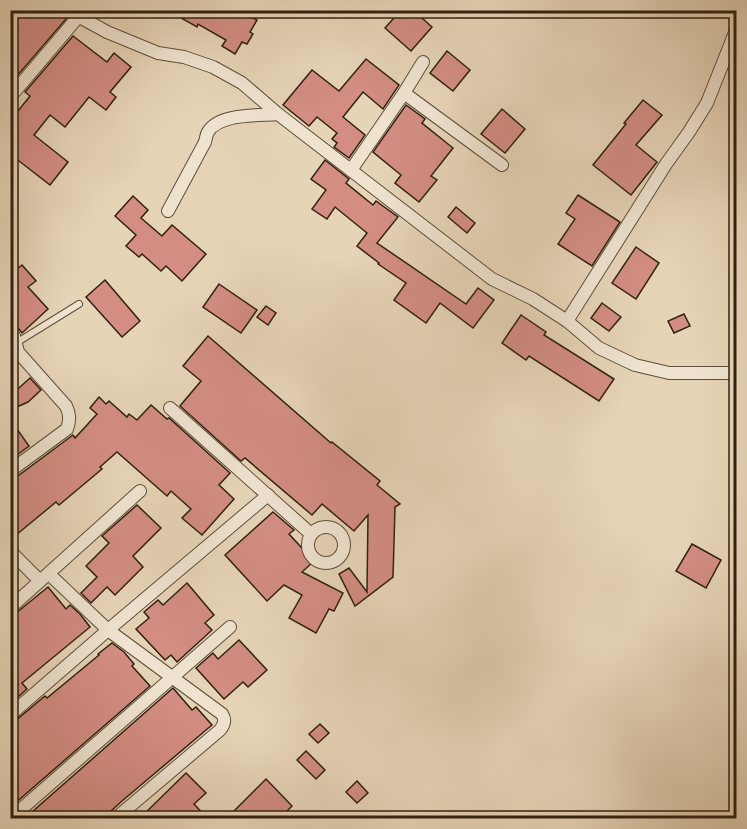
<svg xmlns="http://www.w3.org/2000/svg" width="747" height="829" viewBox="0 0 747 829" font-family="'IM FELL English',serif">
	<style>
		.building { fill: #d38d83; stroke: #302110; stroke-width: 1.5 }
		.lines { fill: none; stroke-linecap: round; stroke-linejoin: round }
		.service-casing { stroke: #5e4e3a; stroke-width: 8 }
		.minor-casing { stroke: #5e4e3a; stroke-width: 14 }
		.service { stroke: #efe3d0; stroke-width: 6 }
		.minor { stroke: #efe3d0; stroke-width: 12 }
	</style>
	<rect width="100%" height="100%" fill="#e6d4b7"/>
	<filter id="stains"><feTurbulence type="fractalNoise" baseFrequency=".00333" numOctaves="4"/><feColorMatrix values="0 0 0 0 .2 0 0 0 0 .09 0 0 0 0 .02 0 0 0 .5 -.17"/></filter>
	<radialGradient id="worn" r=".72"><stop offset=".6" stop-color="#630" stop-opacity="0"/><stop offset="1" stop-color="#630" stop-opacity=".3"/></radialGradient>
	<!-- building -->
	<g class="building">
		<polygon points="10,10 59,10 60,15 66,19 11,83"/>
		<polygon points="167,10 259,10 253,18 257,20 250,32 253,34 247,44 242,42 235,54 222,46 226,40 198,24 197,27"/>
		<polygon points="401,10 413,10 432,27 411,51 385,28"/>
		<polygon points="73,36 107,62 114,53 131,67 110,92 116,97 106,110 89,97 65,127 50,115 34,135 68,162 50,185 10,154 10,121 30,96 25,92"/>
		<polygon points="447,51 470,70 453,91 430,73"/>
		<polygon points="366,59 399,85 383,109 363,92 343,117 365,135 349,158 334,147 337,143 332,139 337,133 317,117 309,126 283,105 312,70 339,91"/>
		<polygon points="643,100 662,115 636,145 657,162 631,195 593,165 626,124 624,123"/>
		<polygon points="406,105 425,119 422,123 453,148 431,176 437,180 419,202 395,183 401,175 373,152"/>
		<polygon points="502,109 525,129 505,153 481,134"/>
		<polygon points="325,160 349,179 346,183 373,205 376,201 398,217 377,243 466,304 478,288 494,300 473,328 440,303 426,323 394,300 406,283 378,264 379,263 357,246 367,233 335,207 327,219 312,209 326,190 311,179"/>
		<polygon points="578,195 620,222 592,266 558,244 575,219 566,213"/>
		<polygon points="133,196 148,210 141,218 162,236 172,225 206,254 182,281 166,266 161,271 142,254 139,257 126,246 136,235 115,216"/>
		<polygon points="456,207 475,223 467,233 448,217"/>
		<polygon points="636,247 659,263 636,299 612,283"/>
		<polygon points="22,265 36,281 28,287 48,309 22,333 19,329 10,325 10,309 16,304 10,298 10,275"/>
		<polygon points="105,280 140,321 122,337 86,297"/>
		<polygon points="219,284 257,310 241,333 203,307"/>
		<polygon points="602,303 621,317 609,331 591,318"/>
		<polygon points="266,306 276,313 268,325 257,317"/>
		<polygon points="684,314 690,326 674,333 668,321"/>
		<polygon points="521,315 546,332 544,335 614,379 599,401 529,356 526,360 502,343"/>
		<polygon points="208,336 331,443 332,442 380,481 377,485 400,504 395,507 393,577 355,606 339,574 349,568 367,592 368,515 354,531 322,504 312,515 245,458 241,461 180,406 201,381 183,366"/>
		<polygon points="30,378 41,390 28,402 10,410 10,396"/>
		<polygon points="99,397 106,404 109,401 127,417 129,414 137,420 151,405 167,419 169,418 230,473 219,485 234,499 202,535 182,518 191,509 171,491 167,496 117,452 100,467 102,469 59,505 56,502 10,540 10,479 15,478 73,435 75,438 97,414 90,408"/>
		<polygon points="10,419 29,446 10,460"/>
		<polygon points="137,505 161,528 133,556 143,567 115,595 107,587 91,603 81,593 97,577 86,566 109,543 102,536"/>
		<polygon points="273,512 294,530 289,534 314,561 302,572 343,593 334,611 329,609 316,633 289,618 302,595 284,585 267,601 225,555"/>
		<polygon points="692,544 721,560 706,588 676,571"/>
		<polygon points="187,583 214,615 205,623 212,630 177,662 171,655 165,660 136,629 149,618 144,612 158,600 163,605"/>
		<polygon points="48,587 66,609 70,605 80,614 90,627 22,683 27,689 10,704 10,618"/>
		<polygon points="239,640 267,670 248,687 243,682 224,699 196,668 213,653 218,659"/>
		<polygon points="112,643 124,652 134,664 132,666 150,686 13,805 10,802 10,723 15,721 45,696 47,698 99,655 98,654"/>
		<polygon points="173,688 192,710 196,707 212,725 122,801 110,812 108,819 24,819"/>
		<polygon points="320,724 329,733 318,743 309,734"/>
		<polygon points="306,751 325,770 316,779 297,760"/>
		<polygon points="186,773 206,793 194,804 208,819 128,819 135,813 140,818"/>
		<polygon points="266,779 292,806 279,819 226,819"/>
		<polygon points="357,781 368,793 357,803 346,792"/>
	</g>
	<g class="lines">
		<defs>
			<g id="service">
				<polyline points="16,343 79,304"/>
				<polyline points="10,358 18,352"/>
			</g>
			<g id="minor">
				<polyline points="67,10 107,32 158,53 184,57 213,67 242,83 278,114 492,279 533,299 567,321 599,348 635,365 669,373 736,373"/>
				<polyline points="404,93 502,165"/>
				<polyline points="10,97 78,17"/>
				<polyline points="351,170 404,93 423,62"/>
				<path d="M 168,211 L 205,142 C 206,139 206,135 208,132 C 219,113 258,116 278,114"/>
				<polyline points="567,321 666,164 689,132 707,103 736,30"/>
				<path d="M 10,333 L 14,336 L 18,352 L 66,406 C 70,414 70,420 67,429 L 10,471"/>
				<polyline points="170,408 311,534"/>
				<circle cx="326" cy="545" r="18"/>
				<polyline points="10,551 40,581"/>
				<path d="M 49,574 L 108,630 L 222,714 C 226,720 224,725 220,730 L 116,818"/>
				<polyline points="10,608 140,491"/>
				<polyline points="10,715 108,630 268,495"/>
				<polyline points="11,818 230,627"/>
			</g>
		</defs>
		<!-- service casing -->
		<use href="#service" class="service-casing"/>
		<!-- minor casing -->
		<use href="#minor" class="minor-casing"/>
		<!-- service -->
		<use href="#service" class="service"/>
		<!-- minor -->
		<use href="#minor" class="minor"/>
	</g>
	<!-- margin -->
	<rect width="747" height="829" fill="none" stroke="#e6d4b7" stroke-width="36"/>
	<rect x="12" y="12" width="723" height="805" fill="none" stroke="#302110" stroke-width="3"/>
	<rect x="18" y="18" width="711" height="793" fill="none" stroke="#302110" stroke-width="1.5"/>
	<rect width="100%" height="100%" filter="url(#stains)"/>
	<rect width="100%" height="100%" fill="url(#worn)"/>
</svg>
